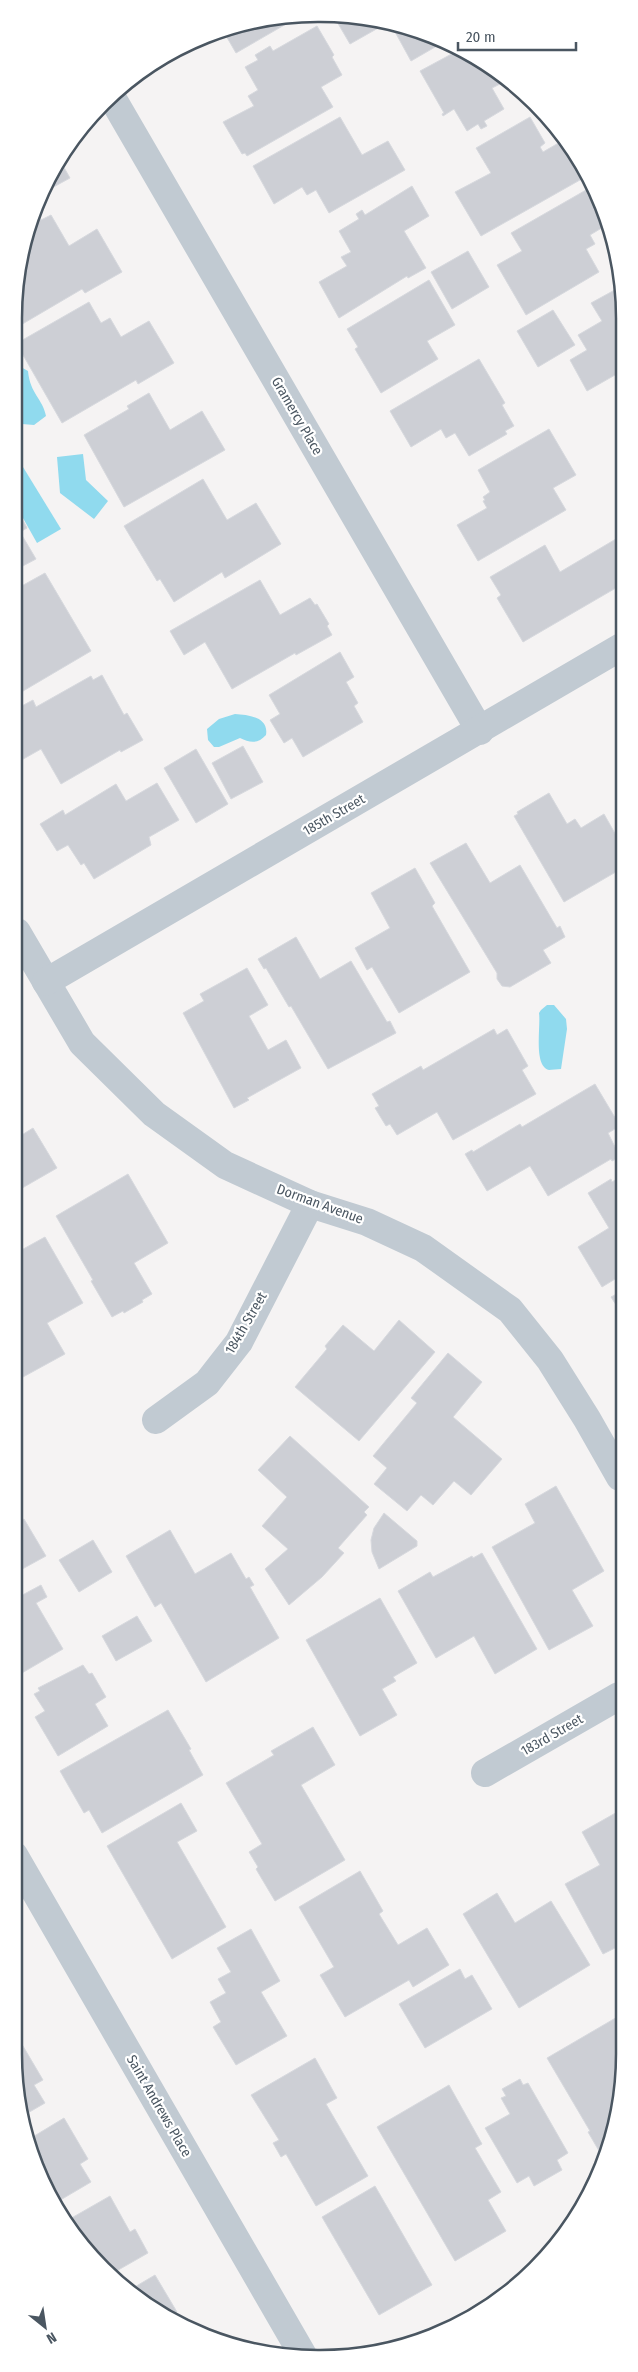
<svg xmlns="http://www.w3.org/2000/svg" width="638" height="2372" viewBox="0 0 638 2372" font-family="'Fira Sans Condensed',sans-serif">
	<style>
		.water { fill: #90daee }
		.building { fill: #cdcfd5; stroke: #d7d9de }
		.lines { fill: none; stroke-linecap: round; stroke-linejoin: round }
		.minor { stroke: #c1cad2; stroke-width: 28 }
		.labels { text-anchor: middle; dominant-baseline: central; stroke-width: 4.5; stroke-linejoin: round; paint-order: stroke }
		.street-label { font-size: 14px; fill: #4a5661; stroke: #fff }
		.rim { fill: none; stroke: #4a5661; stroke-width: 2.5 }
	</style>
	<rect width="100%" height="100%" fill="#f5f3f3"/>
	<!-- water -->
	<g class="water">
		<path d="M 19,366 L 28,371 C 30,394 43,399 46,416 L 34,425 L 22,424 L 19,416 Z"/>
		<polygon points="83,454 86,480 108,501 94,519 60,493 57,457"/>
		<polygon points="23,467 61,529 37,543 19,511 19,470"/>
		<path d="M 235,714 C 249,715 269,717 266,735 C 258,744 250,743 240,738 L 219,747 L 214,747 L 208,740 L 207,729 L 219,719 Z"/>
		<path d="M 547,1005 L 554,1005 L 566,1019 L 567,1029 L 561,1069 C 557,1069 552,1070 549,1070 C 533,1066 541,1026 539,1013 L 541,1010 Z"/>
	</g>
	<!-- building -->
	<g class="building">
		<polygon points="259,20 293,20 236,53 225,34"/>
		<polygon points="336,20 378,20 387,23 350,44"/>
		<polygon points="317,26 334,55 332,57 342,75 321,87 333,107 247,156 245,153 242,154 223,122 254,106 248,96 258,90 245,67 258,60 255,55 270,46 273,51"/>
		<polygon points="396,26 442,43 411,61 394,30 397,28"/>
		<polygon points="459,50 471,55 497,74 502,83 492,88 504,109 484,121 487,126 481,129 478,124 467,131 454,109 443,116 442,114 444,113 420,71"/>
		<polygon points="340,117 362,155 388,141 405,170 329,213 316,190 307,195 302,187 274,204 253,166"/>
		<polygon points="530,117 545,143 540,147 543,152 562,141 587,176 481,236 455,192 491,173 476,148"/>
		<polygon points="62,158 64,162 62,164 70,178 48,190"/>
		<polygon points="412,186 429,216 404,231 426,268 408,278 407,276 339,318 319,282 347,266 341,257 351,252 339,231 359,219 356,214 362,210 365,215"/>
		<polygon points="593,186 605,226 590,235 595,244 586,249 599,272 526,315 497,265 522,251 511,233"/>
		<polygon points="38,215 41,220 51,215 69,246 97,229 122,272 85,293 82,289 19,326 20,260"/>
		<polygon points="468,251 489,287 452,309 431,272"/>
		<polygon points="429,280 455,325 427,341 438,359 381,393 355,349 358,347 347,329"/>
		<polygon points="622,286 622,371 587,391 570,360 587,350 578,335 602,321 591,303"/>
		<polygon points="89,302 101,323 110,318 121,337 149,321 174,363 138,384 136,380 62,423 19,348 19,342"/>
		<polygon points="553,310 575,345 538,367 517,331"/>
		<polygon points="479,359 505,403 502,405 514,426 505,431 507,434 469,456 455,433 446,438 441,429 411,447 390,411"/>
		<polygon points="149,393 170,430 202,411 225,450 124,507 84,435 129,409 127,406"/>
		<polygon points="549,429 576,475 553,488 566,510 478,561 457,525 487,508 483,501 485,500 483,497 490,492 478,470"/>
		<polygon points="203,479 227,520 256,503 281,544 225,578 222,572 174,602 160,579 157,581 124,526"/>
		<polygon points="19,513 27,528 20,532 36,559 19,568"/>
		<polygon points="621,536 621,585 523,642 497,598 501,595 490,577 545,545 560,572"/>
		<polygon points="45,573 91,651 18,694 18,588"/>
		<polygon points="260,580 280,615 310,598 315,605 317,604 329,624 327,626 332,635 296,655 295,653 232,689 205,642 184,655 170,631"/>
		<polygon points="340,652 354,677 346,682 358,703 354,706 363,722 303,757 292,738 284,743 270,720 280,714 269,695"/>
		<polygon points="102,675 124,715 127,713 143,740 121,752 120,750 61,784 41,749 18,762 18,708 33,700 36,707 91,676 93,680"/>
		<polygon points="243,746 263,782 231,799 212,763"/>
		<polygon points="196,749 228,804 196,823 164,768"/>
		<polygon points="157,783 179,820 149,837 151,845 94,879 84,863 81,865 68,845 57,851 40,824 63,810 65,815 116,784 126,801"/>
		<polygon points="549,793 567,824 575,819 581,828 604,814 621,844 621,869 564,902 514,816 518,814 517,812"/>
		<polygon points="466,843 490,883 520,865 557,928 560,926 565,937 543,950 551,963 510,987 502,986 497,979 497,973 430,863"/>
		<polygon points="415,868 435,903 432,906 470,972 399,1013 372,967 367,970 355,948 390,928 371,893"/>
		<polygon points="296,937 320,979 351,961 387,1022 390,1021 396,1033 328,1069 291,1006 289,1007 266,968 264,969 258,959"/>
		<polygon points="247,968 268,1005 249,1016 268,1050 286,1040 301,1068 247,1098 249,1100 234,1108 183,1013 204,1001 200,994"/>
		<polygon points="494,1029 497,1035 507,1029 528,1066 522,1070 536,1094 453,1140 437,1112 397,1135 390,1124 386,1126 375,1108 379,1106 372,1094 421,1066 423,1070"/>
		<polygon points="595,1084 620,1126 608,1133 620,1157 612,1161 611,1159 548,1196 530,1166 487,1191 465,1154 472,1150 473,1152 520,1124 522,1127"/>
		<polygon points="33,1128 57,1168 17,1191 17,1138"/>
		<polygon points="128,1174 168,1243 134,1263 152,1294 142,1300 143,1302 124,1313 123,1311 112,1317 91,1281 93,1280 56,1216"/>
		<polygon points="620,1177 620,1276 602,1287 578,1247 609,1228 588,1193 611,1179 612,1182"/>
		<polygon points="45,1237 83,1303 47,1323 65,1354 23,1377 16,1365 16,1253"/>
		<polygon points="620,1292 620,1311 611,1297"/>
		<polygon points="399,1320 435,1352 359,1441 295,1387 327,1349 325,1346 343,1325 374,1351"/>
		<polygon points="448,1353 482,1382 453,1417 502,1459 471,1495 454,1481 433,1505 421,1495 407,1511 374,1484 387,1468 373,1456 417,1403 411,1398"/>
		<polygon points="290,1436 369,1507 364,1512 367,1515 338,1548 344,1553 322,1577 289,1605 265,1569 288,1549 262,1526 287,1497 258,1470"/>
		<polygon points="556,1486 604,1571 572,1590 593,1626 549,1650 492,1547 535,1523 525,1504"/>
		<polygon points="384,1513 417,1541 417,1546 379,1569 372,1552 371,1540 374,1528"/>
		<polygon points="24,1519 46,1556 15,1573 15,1524"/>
		<polygon points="170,1530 195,1574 231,1553 246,1579 249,1577 254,1585 250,1587 279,1638 206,1682 161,1603 155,1607 126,1556"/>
		<polygon points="93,1540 112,1572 79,1592 59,1560"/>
		<polygon points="482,1553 537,1649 495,1674 474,1636 436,1658 398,1591 430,1572 433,1577 472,1556 473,1558"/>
		<polygon points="41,1585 47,1597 36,1603 63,1649 15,1677 15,1599"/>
		<polygon points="380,1598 417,1663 393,1677 396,1681 382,1689 397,1715 360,1736 306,1640"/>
		<polygon points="137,1616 152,1641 116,1661 102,1636"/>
		<polygon points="83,1665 89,1674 92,1673 106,1697 95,1704 108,1726 58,1756 35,1717 45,1711 34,1694 40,1691 38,1688"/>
		<polygon points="168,1710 191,1749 189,1750 203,1775 102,1833 89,1810 84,1813 60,1771"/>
		<polygon points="313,1727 335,1765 301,1785 345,1860 275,1901 256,1869 258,1867 249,1852 262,1844 226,1783 274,1755 271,1751"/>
		<polygon points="181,1803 197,1831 177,1842 226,1927 172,1959 107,1846"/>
		<polygon points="619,1811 619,1946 603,1954 565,1884 600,1865 582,1832"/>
		<polygon points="360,1871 383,1911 379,1914 398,1945 427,1928 449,1965 413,1987 409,1980 345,2017 320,1975 334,1967 299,1907"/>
		<polygon points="497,1893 515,1923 551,1901 590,1965 519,2008 463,1914"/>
		<polygon points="251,1929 280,1981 261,1992 287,2036 236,2065 213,2027 221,2022 210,2002 226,1993 218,1979 231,1972 217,1948"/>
		<polygon points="460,1969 465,1979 472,1975 492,2009 425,2048 399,2004"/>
		<polygon points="619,2016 618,2112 602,2156 588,2132 590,2131 547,2058"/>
		<polygon points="20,2041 43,2080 34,2085 45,2103 26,2114 14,2053 14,2045"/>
		<polygon points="315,2058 337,2098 326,2104 368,2176 316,2206 286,2154 281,2157 273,2143 279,2140 251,2095"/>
		<polygon points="520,2079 523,2085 528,2083 568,2153 557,2160 562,2170 534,2186 529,2176 517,2183 485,2128 510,2114 501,2098 506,2096 502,2089"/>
		<polygon points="449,2085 482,2144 475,2148 501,2192 488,2200 506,2231 455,2261 377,2127"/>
		<polygon points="64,2118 88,2159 80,2164 91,2182 57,2202 37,2170 31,2138"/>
		<polygon points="375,2186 432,2285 379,2315 322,2217"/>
		<polygon points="110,2196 130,2232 135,2229 148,2253 113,2273 90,2254 68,2220"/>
		<polygon points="155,2275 177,2312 170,2316 133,2288"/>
	</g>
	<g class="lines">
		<!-- minor -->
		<g class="minor">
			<polyline points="114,101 480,731"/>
			<polyline points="17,932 82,1043 154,1114 225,1165 310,1204 367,1222 423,1248 510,1310 550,1360 587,1419 620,1477"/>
			<polyline points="46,982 621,647"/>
			<polyline points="156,1420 207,1383 239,1342 310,1204"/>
			<polyline points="485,1773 619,1696"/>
			<polyline points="14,1855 304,2357"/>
		</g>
	</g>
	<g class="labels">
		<!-- street labels -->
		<g class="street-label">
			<text transform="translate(297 416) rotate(60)">Gramercy Place</text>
			<text transform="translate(334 815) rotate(-30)">185th Street</text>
			<text transform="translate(320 1204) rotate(20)">Dorman Avenue</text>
			<text transform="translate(246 1323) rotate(-60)">184th Street</text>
			<text transform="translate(552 1735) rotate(-30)">183rd Street</text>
			<text transform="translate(159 2106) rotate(60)">Saint Andrews Place</text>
		</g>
	</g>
	<!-- crop -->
	<path d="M0 0H638V2372H0ZM318 22H320A296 296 0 0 1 616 318V2054A296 296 0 0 1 320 2350H318A296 296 0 0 1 22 2054V318A296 296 0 0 1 318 22Z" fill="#fff" fill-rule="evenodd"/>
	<path class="rim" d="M318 22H320A296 296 0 0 1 616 318V2054A296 296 0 0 1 320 2350H318A296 296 0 0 1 22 2054V318A296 296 0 0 1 318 22Z"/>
	<!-- north arrow -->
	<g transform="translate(45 2327) rotate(150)" stroke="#ffffff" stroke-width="4" paint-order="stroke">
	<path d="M0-4L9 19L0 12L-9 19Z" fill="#4a5661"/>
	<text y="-8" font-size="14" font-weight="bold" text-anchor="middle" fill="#4a5661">N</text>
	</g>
	<!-- scale -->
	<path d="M458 42v8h118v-8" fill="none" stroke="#4a5661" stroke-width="2.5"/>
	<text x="466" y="42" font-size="15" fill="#4a5661" stroke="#ffffff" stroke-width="4" paint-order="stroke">20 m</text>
</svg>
